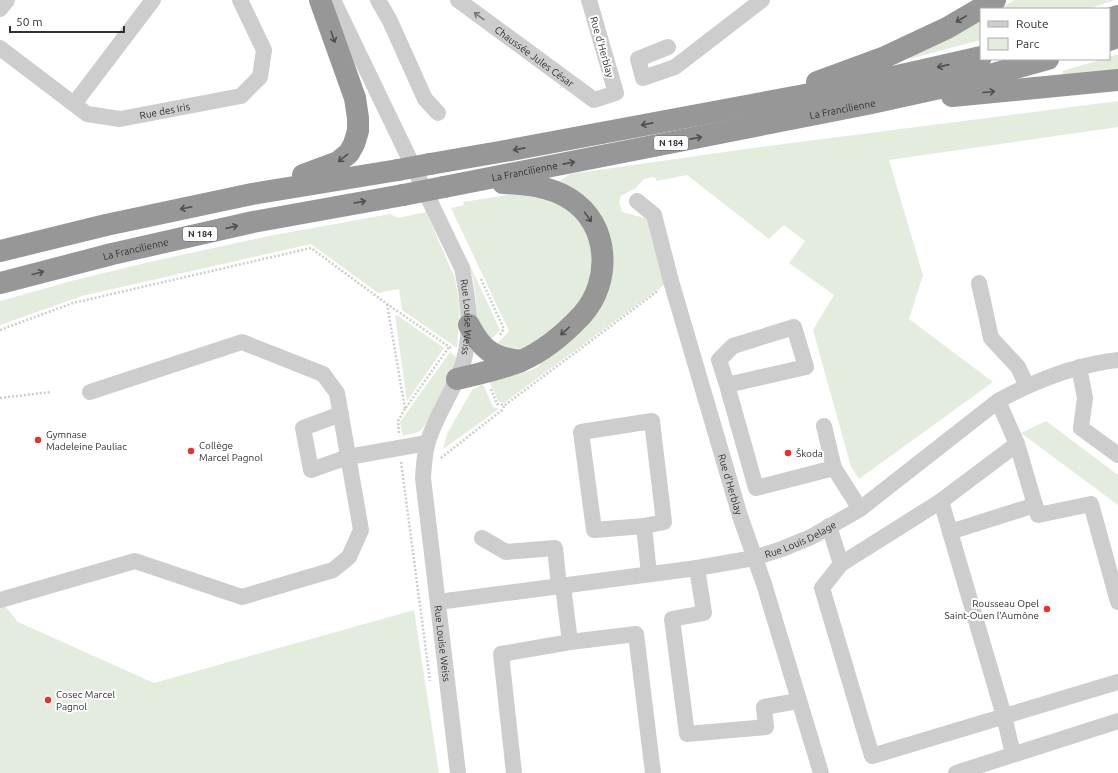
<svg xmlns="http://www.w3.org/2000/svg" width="1118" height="773" viewBox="0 0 1118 773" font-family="Ubuntu,sans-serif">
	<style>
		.green { fill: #e4eddd }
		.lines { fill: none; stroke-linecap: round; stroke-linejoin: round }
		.path { stroke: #cdcdcd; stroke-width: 2.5; stroke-dasharray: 2 2; stroke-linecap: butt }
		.minor { stroke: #cdcdcd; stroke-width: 16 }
		.highway { stroke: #979797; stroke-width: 22 }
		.highway-bridge { stroke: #979797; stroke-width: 22 }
		.oneway { stroke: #777 }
		.oneway2 { stroke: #4f4f4f }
		.poi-dot { fill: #ed2f2b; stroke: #fff; stroke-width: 1.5 }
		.labels { text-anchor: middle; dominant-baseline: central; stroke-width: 4; stroke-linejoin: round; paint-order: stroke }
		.shield { fill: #fff; stroke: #6e6e6e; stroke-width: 1 }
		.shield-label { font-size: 9px; font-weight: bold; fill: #303030 }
		.street-label { font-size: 10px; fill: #303030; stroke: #fff }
		.poi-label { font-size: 10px; fill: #303030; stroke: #fff; text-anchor: start }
	</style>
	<rect width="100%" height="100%" fill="#fff"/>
	<!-- green -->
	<g class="green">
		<polygon points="1015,0 1116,0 1087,9 999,9"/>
		<polygon points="981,18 981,40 909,59 907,56"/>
		<polygon points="1118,54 1118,70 1063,76 1063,71 1103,59 1109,59 1109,57"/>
		<polygon points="1118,101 1118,127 889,160 923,275 909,319 993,382 859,479 851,467 813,330 834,295 789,263 805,241 784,225 769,239 687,175 657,181 654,177 644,179 636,188 621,196 619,202 622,212 645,218 649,223 665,284 504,403 498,401 488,378 522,370 526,372 538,367 613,269 557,183 570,174 753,148"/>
		<path d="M 507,195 C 522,195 545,196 558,203 C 591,221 601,261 585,293 C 575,312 537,341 519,351 L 494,347 L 509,331 L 451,208 L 464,205 L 463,202 Z"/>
		<polygon points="426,212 455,278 460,307 457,348 402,310 399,289 378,293 311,244 82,296 0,325 0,301 75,280 158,260 269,236 390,214 398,218"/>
		<polygon points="467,259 500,330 489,342 478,324 476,316 476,301 474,282"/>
		<polygon points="397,315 444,348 407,401 395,316"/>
		<polygon points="450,352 456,357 453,370 442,395 423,428 418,432 403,436 400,422"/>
		<polygon points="483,384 493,407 499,409 443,449 447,434 472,390"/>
		<polygon points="1046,421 1118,475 1118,505 1021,433"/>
		<polygon points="0,600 18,622 154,683 414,610 439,773 0,773"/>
	</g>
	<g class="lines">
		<!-- path -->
		<g class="path">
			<polyline points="481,279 504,329 499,336"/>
			<polyline points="387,304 405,409 449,347"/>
			<polyline points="0,330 73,303 311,248 387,304 451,348"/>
			<polyline points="491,389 497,404 505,405 659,290"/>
			<polyline points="0,398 51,392"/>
			<polyline points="399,433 398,421 405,409"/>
			<polyline points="441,458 502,410 505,405"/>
			<polyline points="401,462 430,681"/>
		</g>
		<!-- minor -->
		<g class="minor">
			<path id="s1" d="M 333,0 L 462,268 C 469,302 473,336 461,369 C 453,391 439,411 431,433 C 425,447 424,463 423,478 L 458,773"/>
			<polyline points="378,0 390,21 425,99 438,113"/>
			<path id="s2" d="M 458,0 L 594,100 L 616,93 L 589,0"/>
			<polyline points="0,9 7,0"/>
			<polyline points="668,47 638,59 643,78 675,67 762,0"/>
			<path id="s3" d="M 0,48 L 87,114 L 120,119 L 241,96 L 260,77 L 264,50 L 240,0"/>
			<polyline points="74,104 153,0"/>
			<path id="s4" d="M 637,201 L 654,215 L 671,281 L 740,516 L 764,584 L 821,773"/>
			<polyline points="979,283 991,338 1018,367 1027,386"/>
			<polyline points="1079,367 1085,398 1081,428 1118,455"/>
			<polyline points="727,385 719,360 733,346 794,327 806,367 727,385 756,488 834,468"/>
			<polyline points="998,401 1017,444 1038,515 1091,504 1118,602"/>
			<polyline points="341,414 303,428 311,470 348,457 427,443"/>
			<polyline points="824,426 834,468 860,509"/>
			<polyline points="941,501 1017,444"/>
			<polyline points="644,526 594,530 581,432 652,421 664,522 644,526 649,574"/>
			<polyline points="829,526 841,564"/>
			<polyline points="950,532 1035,505"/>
			<polyline points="482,538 506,552 555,548 559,586"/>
			<polyline points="697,568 704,613 672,619 687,734 766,727 764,707 798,701"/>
			<polyline points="563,586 570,642"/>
			<polyline points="0,600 135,561 242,597 333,570 349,557 361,530 337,393 323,374 242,342 90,392"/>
			<path id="s5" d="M 438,602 L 697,568 L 754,558 L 782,549 L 811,537 L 860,509 L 998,401 C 1036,380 1075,365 1118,360"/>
			<polyline points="1013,754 1004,716 941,501 841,564 822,588 872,756 1118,682"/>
			<polyline points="514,773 501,654 570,642 636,634 653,773"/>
			<polyline points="956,773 1118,721"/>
		</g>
		<!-- highway -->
		<g class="highway">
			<polyline points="1109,19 1118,16"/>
			<polyline points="1109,40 1118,37"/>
			<polyline points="817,82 885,57 947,28 995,0"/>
			<polyline points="952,96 1118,80"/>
			<polyline points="430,164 505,151 853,86 981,57"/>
			<polyline points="303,175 338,162 349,153 354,144 358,131 358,118 355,98 320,0"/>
			<path id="s6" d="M 444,187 L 867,104 L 949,86 L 1048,59"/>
			<polyline points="0,251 106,225 252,194 398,170"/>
			<path id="s7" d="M 0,283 L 112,254 L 253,222 L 403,195"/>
			<path d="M 469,325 C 482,350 493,358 521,361"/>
			<path d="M 457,379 C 479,374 501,369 521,361 C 544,351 565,333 582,315 C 612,282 610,224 570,199 C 550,186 526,184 503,183"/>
		</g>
		<!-- highway-bridge -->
		<g class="highway-bridge">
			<polyline points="398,170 430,164"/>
			<polyline points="403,195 444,187"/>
		</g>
	</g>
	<!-- one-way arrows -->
	<defs><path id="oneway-shaft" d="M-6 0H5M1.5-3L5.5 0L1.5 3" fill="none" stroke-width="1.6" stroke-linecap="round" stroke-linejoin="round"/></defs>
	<use class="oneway" href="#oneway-shaft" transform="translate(479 16) rotate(-144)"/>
	<g class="oneway2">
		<use href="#oneway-shaft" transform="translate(961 19) rotate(150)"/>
		<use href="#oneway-shaft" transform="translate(333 37) rotate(71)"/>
		<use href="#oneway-shaft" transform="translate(943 66) rotate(167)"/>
		<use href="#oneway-shaft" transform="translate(989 92) rotate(-5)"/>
		<use href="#oneway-shaft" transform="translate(647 124) rotate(169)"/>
		<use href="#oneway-shaft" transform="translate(696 138) rotate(-11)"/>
		<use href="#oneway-shaft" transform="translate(519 149) rotate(169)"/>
		<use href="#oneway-shaft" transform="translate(343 158) rotate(141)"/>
		<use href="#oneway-shaft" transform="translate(569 163) rotate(-11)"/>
		<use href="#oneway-shaft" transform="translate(360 202) rotate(-10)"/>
		<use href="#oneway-shaft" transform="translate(186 208) rotate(168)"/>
		<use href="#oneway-shaft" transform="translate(588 217) rotate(55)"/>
		<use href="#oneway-shaft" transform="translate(232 227) rotate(-13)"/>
		<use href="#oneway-shaft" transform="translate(38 273) rotate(-15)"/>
		<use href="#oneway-shaft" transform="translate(565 331) rotate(138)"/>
	</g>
	<!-- markers -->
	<g class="poi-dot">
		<circle cx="38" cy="440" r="4"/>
		<circle cx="191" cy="451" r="4"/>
		<circle cx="788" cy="453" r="4"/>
		<circle cx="1047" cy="609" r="4"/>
		<circle cx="48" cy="700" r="4"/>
	</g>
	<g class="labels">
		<!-- shield labels -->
		<g class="shield">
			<rect x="654" y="136" width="34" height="14" rx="3"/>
			<rect x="183" y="227" width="34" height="14" rx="3"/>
		</g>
		<g class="shield-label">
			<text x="671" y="143">N 184</text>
			<text x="200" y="234">N 184</text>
		</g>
		<!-- street labels -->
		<g class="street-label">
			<text transform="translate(602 47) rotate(74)">Rue d'Herblay</text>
			<text stroke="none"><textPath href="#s2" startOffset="95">Chaussée Jules César</textPath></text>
			<text stroke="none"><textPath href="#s6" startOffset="406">La Francilienne</textPath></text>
			<text stroke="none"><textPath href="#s3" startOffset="188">Rue des Iris</textPath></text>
			<text stroke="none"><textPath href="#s6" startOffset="82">La Francilienne</textPath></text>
			<text stroke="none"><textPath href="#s7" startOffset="140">La Francilienne</textPath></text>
			<text stroke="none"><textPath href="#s1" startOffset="347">Rue Louise Weiss</textPath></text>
			<text stroke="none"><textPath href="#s4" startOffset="302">Rue d'Herblay</textPath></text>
			<text stroke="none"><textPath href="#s5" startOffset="369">Rue Louis Delage</textPath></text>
			<text stroke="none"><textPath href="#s1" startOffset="683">Rue Louise Weiss</textPath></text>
		</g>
		<!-- poi labels -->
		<g class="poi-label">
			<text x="46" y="434">Gymnase<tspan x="46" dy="12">Madeleine Pauliac</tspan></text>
			<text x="199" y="445">Collège<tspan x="199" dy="12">Marcel Pagnol</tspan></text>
			<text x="796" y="453">Škoda</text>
			<text x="1039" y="603" text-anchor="end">Rousseau Opel<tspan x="1039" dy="12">Saint-Ouen l'Aumône</tspan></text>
			<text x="56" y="694">Cosec Marcel<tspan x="56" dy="12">Pagnol</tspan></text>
		</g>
	</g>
	<!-- legend -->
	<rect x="980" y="8" width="130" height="52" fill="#ffffff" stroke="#acacac"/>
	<rect x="988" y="21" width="20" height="6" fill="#cdcdcd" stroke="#acacac"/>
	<text x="1016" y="28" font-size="12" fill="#303030">Route</text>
	<rect x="988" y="38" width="20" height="12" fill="#e4eddd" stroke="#acacac"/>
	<text x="1016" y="48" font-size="12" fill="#303030">Parc</text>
	<!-- scale -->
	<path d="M10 26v6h114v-6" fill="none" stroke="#303030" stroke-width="2"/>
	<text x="16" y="26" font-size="12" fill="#303030" stroke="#ffffff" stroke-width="3" paint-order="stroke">50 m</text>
</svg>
